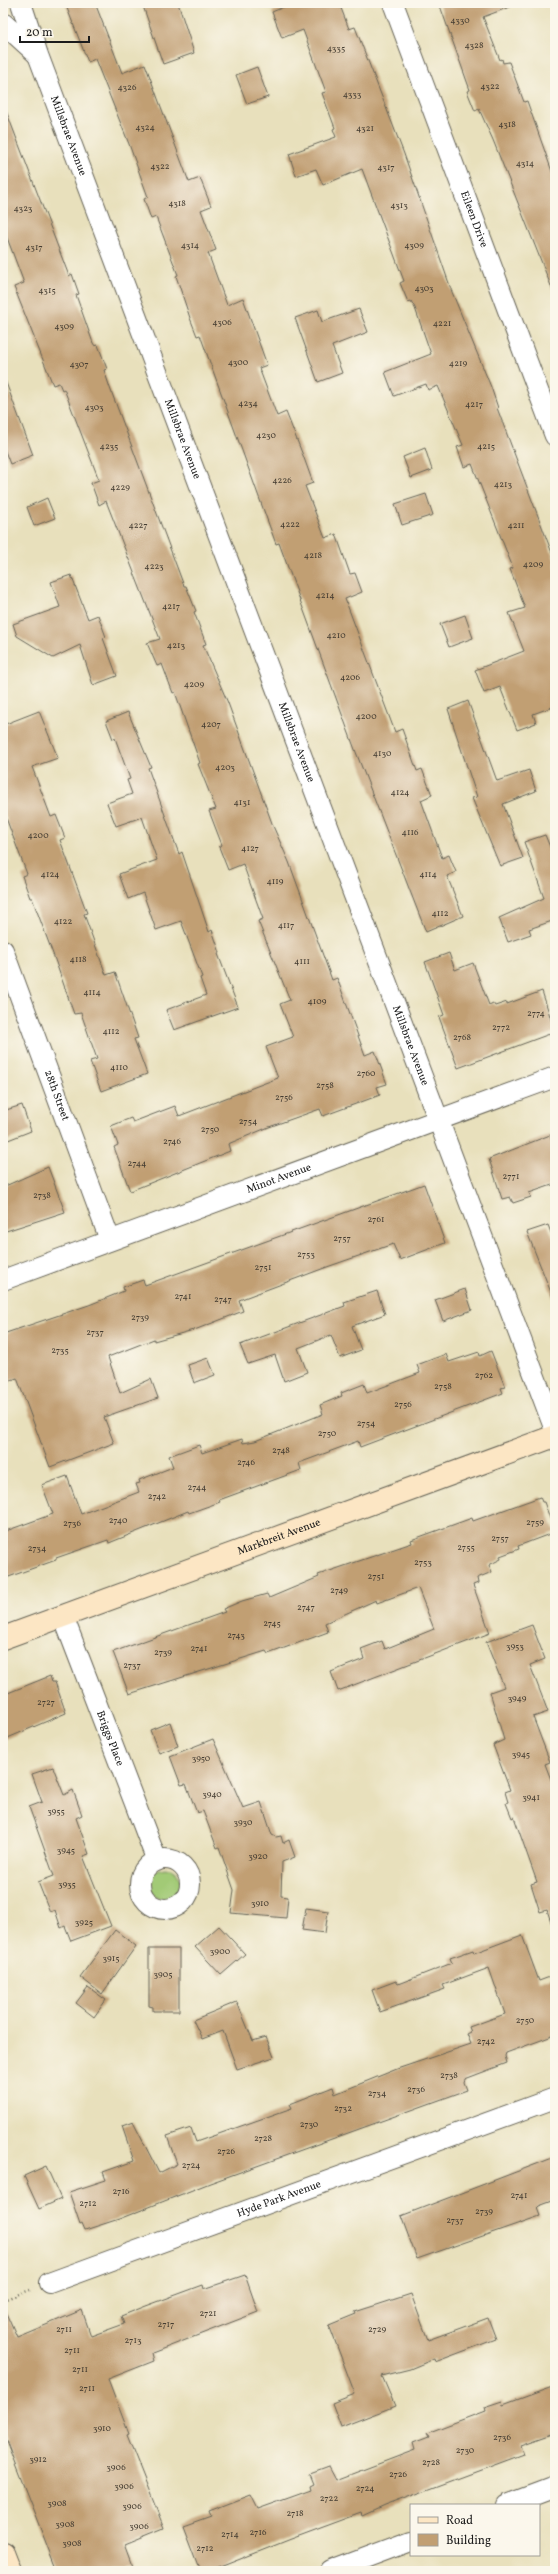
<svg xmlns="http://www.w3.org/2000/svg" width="558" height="2574" viewBox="0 0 558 2574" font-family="Vollkorn,serif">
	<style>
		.green { fill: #a2ca76; stroke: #5f7349 }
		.building { fill: #c19f73 }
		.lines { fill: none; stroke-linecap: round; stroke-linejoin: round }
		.street-casing { stroke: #636154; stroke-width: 22 }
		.secondary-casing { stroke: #636154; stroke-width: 24 }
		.path { stroke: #636154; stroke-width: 2.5; stroke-dasharray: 1 3; stroke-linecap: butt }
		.street { stroke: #fff; stroke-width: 20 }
		.secondary { stroke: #fce6c4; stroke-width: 22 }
		.labels { text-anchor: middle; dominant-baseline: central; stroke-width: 3; stroke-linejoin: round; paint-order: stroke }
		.number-label { font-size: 9px; fill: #453d32 }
		.street-label { font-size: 11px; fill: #1c1c1c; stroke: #fbf7ec }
	</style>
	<rect width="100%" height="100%" fill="#fbf7ec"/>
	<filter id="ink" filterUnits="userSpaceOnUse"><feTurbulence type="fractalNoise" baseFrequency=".025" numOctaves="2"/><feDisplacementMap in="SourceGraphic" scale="8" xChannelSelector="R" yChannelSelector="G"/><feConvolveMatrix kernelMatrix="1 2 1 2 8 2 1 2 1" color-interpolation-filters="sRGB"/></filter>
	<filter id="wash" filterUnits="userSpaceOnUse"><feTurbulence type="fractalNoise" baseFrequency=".012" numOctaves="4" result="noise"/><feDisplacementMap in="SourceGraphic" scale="16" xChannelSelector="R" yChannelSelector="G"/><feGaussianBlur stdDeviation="0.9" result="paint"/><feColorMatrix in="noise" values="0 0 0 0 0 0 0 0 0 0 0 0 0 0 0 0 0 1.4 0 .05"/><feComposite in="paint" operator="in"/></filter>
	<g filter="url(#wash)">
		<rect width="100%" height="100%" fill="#e8e0bc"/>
		<!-- green -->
		<circle class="green" cx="165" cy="1884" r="16"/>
		<g id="blocks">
			<!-- building -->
			<g class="building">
				<polygon points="65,3 95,3 122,73 145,64 189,182 200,178 211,206 201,210 216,250 208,253 227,305 243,298 267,365 259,368 277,416 286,412 304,458 313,483 305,486 325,538 336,534 350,574 355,573 362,592 345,599 395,732 402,729 417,771 422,769 432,795 421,800 442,858 449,855 456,872 447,876 463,916 426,932 354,747 279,543 276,544 200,335 197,336 190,318 176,276 178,275 156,217 151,219 144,199 148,197 129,144 95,59 88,62"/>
				<polygon points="142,3 178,3 194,53 163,64"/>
				<polygon points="293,3 339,3 349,29 355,27 404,154 452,292 491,387 498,408 497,408 555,561 555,706 533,714 536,723 517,730 500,687 484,693 475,670 524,651 509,613 525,608 510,569 513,568 472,464 464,467 457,447 463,445 438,386 428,390 426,384 394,396 385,372 431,354 415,308 411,301 408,302 400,283 404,281 362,169 323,185 316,169 296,176 289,154 336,137 333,129 335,128 322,93 326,92 303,30 282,38 272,12"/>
				<polygon points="439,3 515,3 515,5 483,17 500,60 502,59 503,63 509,62 524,102 527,101 555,180 555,296 493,140 479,109 475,111 467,91 470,90"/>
				<polygon points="257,67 268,97 247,104 236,75"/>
				<polygon points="3,108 5,108 69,276 72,274 79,294 76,295 93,343 95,346 98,345 107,369 104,370 110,388 184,586 186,586 196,611 194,612 206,644 203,645 228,703 273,826 289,862 332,980 337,978 365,1055 375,1051 387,1084 377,1087 380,1095 323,1116 320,1109 269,1127 228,1144 230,1151 130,1191 114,1147 118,1145 111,1126 131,1118 133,1122 175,1106 179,1116 278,1078 266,1047 293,1037 280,1004 290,1000 258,921 263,919 243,864 228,870 219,847 222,845 209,811 216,809 198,764 200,763 175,692 173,693 162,664 157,666 147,643 160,639 106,501 99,505 91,483 99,480 64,389 62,390 59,383 53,385 14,287 24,283 3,227"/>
				<polygon points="359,309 368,332 332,346 342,373 318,382 295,318 318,310 322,322"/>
				<polygon points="5,380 33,455 10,464 3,446 3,381"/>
				<polygon points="425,448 432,470 411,478 403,457"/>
				<polygon points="426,494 433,515 402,525 395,504"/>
				<polygon points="47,498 55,518 34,526 27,507"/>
				<polygon points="71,575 88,619 98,615 106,637 103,638 117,676 93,685 80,645 53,658 17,636 13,624 60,607 51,582"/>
				<polygon points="465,615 473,638 449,647 440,624"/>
				<polygon points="468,701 497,781 529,770 536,791 503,804 523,858 500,866 472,798 477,797 448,709"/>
				<polygon points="39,711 58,758 32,767 51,817 56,815 65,838 60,840 87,913 84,914 106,975 115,972 138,1038 134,1039 147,1074 101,1091 90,1061 97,1059 81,1013 74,1014 53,954 32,898 30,898 22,876 27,874 3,810 3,725"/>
				<polygon points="128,712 151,767 148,768 179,854 182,852 209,932 212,930 220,953 218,954 238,1007 174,1030 166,1010 206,995 200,978 202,977 181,921 156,930 143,893 128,899 119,874 157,860 142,817 116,826 107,803 132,794 127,780 130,779 115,738 113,739 106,721"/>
				<polygon points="545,835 555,859 555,920 529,929 531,934 508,942 499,918 544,898 524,842"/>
				<polygon points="449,953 455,970 473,963 489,1005 493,1003 495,1006 507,1002 507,1004 542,991 555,1032 458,1068 439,1017 444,1015 425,962"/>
				<polygon points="22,1105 31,1131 3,1142 3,1111"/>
				<polygon points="550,1135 555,1149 555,1184 529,1193 531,1197 513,1203 510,1197 502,1199 489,1159"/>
				<polygon points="48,1167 65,1212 3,1232 3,1187"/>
				<polygon points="424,1184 445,1243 400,1260 393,1244 327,1267 239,1300 243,1311 197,1329 154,1341 154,1339 108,1357 120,1393 151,1379 158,1398 104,1417 114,1443 50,1467 17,1378 3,1383 3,1334 89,1305 124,1291 123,1287 143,1280 145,1285"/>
				<polygon points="548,1225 555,1243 554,1300 527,1232"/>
				<polygon points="465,1289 472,1310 443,1321 435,1300"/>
				<polygon points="377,1291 385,1314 352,1326 361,1350 340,1358 331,1335 298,1348 307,1372 284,1381 275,1355 248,1364 240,1345 345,1306 344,1302"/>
				<polygon points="491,1351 505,1387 501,1388 503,1393 360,1447 358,1441 299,1463 301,1470 219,1500 220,1502 189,1513 188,1511 109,1543 108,1540 56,1558 56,1560 3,1579 3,1532 53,1514 42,1485 67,1476 81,1514 139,1492 136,1484 140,1483 139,1480 173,1467 169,1456 199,1445 202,1453 242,1439 243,1443 255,1441 323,1414 320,1405 342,1396 341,1393 364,1384 367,1393 420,1373 417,1365 446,1354 449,1362 479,1352 480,1356"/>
				<polygon points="208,1358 215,1375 194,1383 188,1365"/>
				<polygon points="540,1497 542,1502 544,1502 555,1532 518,1546 519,1549 500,1556 501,1559 489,1565 492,1572 477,1578 478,1583 473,1585 490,1633 338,1691 331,1672 364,1659 361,1649 382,1641 385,1649 434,1629 418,1588 377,1603 376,1600 325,1623 328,1632 268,1654 266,1651 129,1694 113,1652 225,1612 223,1609 242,1601 267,1594 269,1598 319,1577 318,1575 412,1543 411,1540 472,1518 473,1521"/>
				<polygon points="532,1625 545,1659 530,1665 548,1712 533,1717 550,1762 545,1764 555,1790 555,1924 552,1925 547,1910 540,1912 531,1884 537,1882 514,1817 512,1818 506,1803 508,1802 505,1792 510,1790 493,1745 504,1740 490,1692 504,1687 486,1642"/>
				<polygon points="50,1676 52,1682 55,1682 66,1713 3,1740 3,1695"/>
				<polygon points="170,1722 178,1746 159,1753 150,1730"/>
				<polygon points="213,1739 243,1808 261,1802 272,1835 276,1837 281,1836 283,1843 289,1840 295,1857 282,1862 281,1896 288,1897 286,1918 231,1913 234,1890 219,1847 217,1848 203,1811 197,1813 186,1784 181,1785 170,1756"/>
				<polygon points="53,1767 64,1795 73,1790 82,1815 76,1818 89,1854 83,1856 111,1926 71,1941 65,1926 61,1928 55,1910 50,1912 38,1882 54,1876 29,1807 42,1802 32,1774"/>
				<polygon points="306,1908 328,1911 325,1933 302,1930"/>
				<polygon points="219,1926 245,1954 221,1975 195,1947"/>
				<polygon points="115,1930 136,1946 102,1994 80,1977"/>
				<polygon points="522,1935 539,1981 555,1975 555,2035 506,2053 505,2056 507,2063 465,2079 464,2082 467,2090 210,2183 119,2219 85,2230 82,2223 80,2224 69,2192 106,2180 103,2172 134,2161 122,2126 133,2122 159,2173 177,2164 167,2136 191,2128 196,2142 292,2108 290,2104 333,2087 335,2094 397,2069 471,2044 467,2034 471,2032 469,2027 505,2014 489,1968 443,1985 445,1989 380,2012 372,1990 396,1981 398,1984 452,1963 450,1958 473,1950 474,1953"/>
				<polygon points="149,1949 179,1949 179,2011 153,2011 153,2007 149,2006"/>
				<polygon points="88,1987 106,2000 94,2017 76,2003"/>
				<polygon points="237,2002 253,2041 266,2037 274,2057 237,2069 223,2031 202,2039 193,2020"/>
				<polygon points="555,2157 555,2200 539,2206 537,2208 540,2216 417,2259 401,2216"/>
				<polygon points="46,2166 61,2199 39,2209 24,2176"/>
				<polygon points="245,2275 258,2312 152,2353 154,2361 108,2379 129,2434 127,2435 164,2528 125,2544 135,2571 57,2571 3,2433 3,2305 17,2337 82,2310 91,2336 124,2324 121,2316 146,2306 203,2285 204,2289"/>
				<polygon points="411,2294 428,2340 488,2318 496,2339 435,2362 434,2359 410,2369 382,2376 395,2406 341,2427 332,2403 355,2394 329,2325 356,2314 355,2312"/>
				<polygon points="555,2386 555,2433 521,2445 524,2454 384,2506 362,2516 361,2513 291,2539 210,2571 200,2571 183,2526 211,2516 209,2511 251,2495 258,2509 311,2490 310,2486 314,2484 310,2474 329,2467 336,2480 415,2450 413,2443 429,2437 427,2433 485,2411 484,2407 502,2401 503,2405"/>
			</g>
		</g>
	</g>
	<g filter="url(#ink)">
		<use href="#blocks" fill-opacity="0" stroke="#636154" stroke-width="1"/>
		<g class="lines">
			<defs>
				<g id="street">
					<path id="s1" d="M 21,3 L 38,55 L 555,1430"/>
					<path id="s2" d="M 393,3 L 555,436"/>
					<polyline points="3,23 37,54"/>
					<path id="s3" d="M 3,950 L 110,1240"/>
					<path id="s4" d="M 3,1280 L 555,1077"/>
					<path id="s5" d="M 63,1616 L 157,1861"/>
					<circle cx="165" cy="1884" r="25"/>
					<path id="s6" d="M 49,2283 L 555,2098"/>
					<polyline points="507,2505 555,2487"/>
					<polyline points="331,2571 411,2541"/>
				</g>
				<g id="secondary">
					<path id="s7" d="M 3,1638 L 555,1436"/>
					<polyline points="3,2553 10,2571"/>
				</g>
			</defs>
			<!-- street casing -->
			<use href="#street" class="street-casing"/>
			<!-- secondary casing -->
			<use href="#secondary" class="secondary-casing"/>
			<!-- path -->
			<polyline class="path" points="3,2300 30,2290"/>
			<!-- street -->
			<use href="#street" class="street"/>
			<!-- secondary -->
			<use href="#secondary" class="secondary"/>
		</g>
	</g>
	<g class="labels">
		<!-- number labels -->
		<g class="number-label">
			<text x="460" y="20">4330</text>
			<text x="474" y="45">4328</text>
			<text x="336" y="48">4335</text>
			<text x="490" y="86">4322</text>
			<text x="127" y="87">4326</text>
			<text x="352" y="94">4333</text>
			<text x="507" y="124">4318</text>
			<text x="145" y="127">4324</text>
			<text x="365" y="128">4321</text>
			<text x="525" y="163">4314</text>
			<text x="160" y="166">4322</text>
			<text x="386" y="167">4317</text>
			<text x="177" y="203">4318</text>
			<text x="399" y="205">4313</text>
			<text x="23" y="208">4323</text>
			<text x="190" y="245">4314</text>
			<text x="414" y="245">4309</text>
			<text x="34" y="247">4317</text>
			<text x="424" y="288">4303</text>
			<text x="47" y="290">4315</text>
			<text x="222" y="322">4306</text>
			<text x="442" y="323">4221</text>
			<text x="64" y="326">4309</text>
			<text x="238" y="362">4300</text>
			<text x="458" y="363">4219</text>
			<text x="79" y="364">4307</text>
			<text x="248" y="403">4234</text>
			<text x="474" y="404">4217</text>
			<text x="94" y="407">4303</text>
			<text x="266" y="435">4230</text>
			<text x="109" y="446">4235</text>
			<text x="486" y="446">4215</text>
			<text x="282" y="480">4226</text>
			<text x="503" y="484">4213</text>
			<text x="120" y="487">4229</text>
			<text x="290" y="524">4222</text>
			<text x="138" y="525">4227</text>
			<text x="516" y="525">4211</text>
			<text x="313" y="555">4218</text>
			<text x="533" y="564">4209</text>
			<text x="154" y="566">4223</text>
			<text x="325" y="595">4214</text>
			<text x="171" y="606">4217</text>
			<text x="336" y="635">4210</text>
			<text x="176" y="645">4213</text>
			<text x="350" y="677">4206</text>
			<text x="194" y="684">4209</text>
			<text x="366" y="716">4200</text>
			<text x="211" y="724">4207</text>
			<text x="382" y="753">4130</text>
			<text x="225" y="767">4203</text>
			<text x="400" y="792">4124</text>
			<text x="242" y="802">4131</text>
			<text x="410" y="832">4116</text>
			<text x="38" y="835">4200</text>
			<text x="250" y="848">4127</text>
			<text x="50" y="874">4124</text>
			<text x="428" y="874">4114</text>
			<text x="275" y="881">4119</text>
			<text x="440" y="913">4112</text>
			<text x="63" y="921">4122</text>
			<text x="286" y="925">4117</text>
			<text x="78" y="959">4118</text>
			<text x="302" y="961">4111</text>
			<text x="92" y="992">4114</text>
			<text x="317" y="1001">4109</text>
			<text x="536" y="1013">2774</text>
			<text x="501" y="1027">2772</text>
			<text x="111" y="1031">4112</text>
			<text x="462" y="1037">2768</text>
			<text x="119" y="1067">4110</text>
			<text x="366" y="1073">2760</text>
			<text x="325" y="1085">2758</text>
			<text x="284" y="1097">2756</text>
			<text x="248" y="1121">2754</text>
			<text x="210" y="1129">2750</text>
			<text x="172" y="1141">2746</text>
			<text x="137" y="1163">2744</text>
			<text x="511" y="1176">2771</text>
			<text x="42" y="1195">2738</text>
			<text x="376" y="1219">2761</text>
			<text x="342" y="1238">2757</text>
			<text x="306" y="1254">2753</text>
			<text x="263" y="1267">2751</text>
			<text x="183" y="1296">2741</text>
			<text x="223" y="1299">2747</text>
			<text x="140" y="1317">2739</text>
			<text x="95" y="1332">2737</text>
			<text x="60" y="1350">2735</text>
			<text x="484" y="1375">2762</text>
			<text x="443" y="1386">2758</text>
			<text x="403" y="1404">2756</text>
			<text x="366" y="1423">2754</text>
			<text x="327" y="1433">2750</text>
			<text x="281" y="1450">2748</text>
			<text x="246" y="1462">2746</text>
			<text x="197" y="1487">2744</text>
			<text x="157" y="1496">2742</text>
			<text x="118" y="1520">2740</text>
			<text x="535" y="1522">2759</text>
			<text x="72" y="1523">2736</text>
			<text x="500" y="1538">2757</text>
			<text x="466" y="1547">2755</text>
			<text x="37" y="1548">2734</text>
			<text x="423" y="1562">2753</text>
			<text x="376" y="1576">2751</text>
			<text x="339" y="1590">2749</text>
			<text x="306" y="1607">2747</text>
			<text x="272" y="1623">2745</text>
			<text x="236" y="1635">2743</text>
			<text x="515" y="1646">3953</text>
			<text x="199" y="1648">2741</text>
			<text x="163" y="1652">2739</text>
			<text x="132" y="1665">2737</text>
			<text x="517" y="1698">3949</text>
			<text x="46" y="1702">2727</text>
			<text x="521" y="1754">3945</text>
			<text x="201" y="1758">3950</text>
			<text x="212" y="1794">3940</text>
			<text x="531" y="1797">3941</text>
			<text x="56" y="1811">3955</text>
			<text x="243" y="1822">3930</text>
			<text x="66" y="1850">3945</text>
			<text x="258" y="1856">3920</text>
			<text x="67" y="1884">3935</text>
			<text x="260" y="1903">3910</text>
			<text x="84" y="1922">3925</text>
			<text x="220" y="1951">3900</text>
			<text x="111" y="1958">3915</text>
			<text x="163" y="1974">3905</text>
			<text x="525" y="2020">2750</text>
			<text x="486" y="2041">2742</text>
			<text x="449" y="2075">2738</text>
			<text x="416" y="2089">2736</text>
			<text x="377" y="2093">2734</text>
			<text x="343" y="2108">2732</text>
			<text x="309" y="2124">2730</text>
			<text x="263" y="2138">2728</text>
			<text x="226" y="2151">2726</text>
			<text x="191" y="2165">2724</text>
			<text x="121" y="2191">2716</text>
			<text x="519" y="2195">2741</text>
			<text x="88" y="2203">2712</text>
			<text x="484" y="2211">2739</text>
			<text x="455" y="2220">2737</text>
			<text x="208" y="2313">2721</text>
			<text x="166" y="2324">2717</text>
			<text x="64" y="2329">2711</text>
			<text x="377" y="2329">2729</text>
			<text x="133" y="2340">2713</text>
			<text x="72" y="2350">2711</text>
			<text x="80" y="2369">2711</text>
			<text x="87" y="2388">2711</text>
			<text x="102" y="2428">3910</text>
			<text x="502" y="2437">2736</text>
			<text x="465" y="2450">2730</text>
			<text x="38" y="2459">3912</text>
			<text x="431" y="2462">2728</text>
			<text x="116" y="2467">3906</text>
			<text x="398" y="2474">2726</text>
			<text x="124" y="2486">3906</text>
			<text x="365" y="2488">2724</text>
			<text x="329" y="2498">2722</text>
			<text x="57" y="2503">3908</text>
			<text x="132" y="2506">3906</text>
			<text x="295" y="2513">2718</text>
			<text x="65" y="2524">3908</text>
			<text x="139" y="2526">3906</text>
			<text x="258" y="2532">2716</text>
			<text x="230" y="2534">2714</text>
			<text x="72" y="2543">3908</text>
			<text x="205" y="2548">2712</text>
		</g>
		<!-- street labels -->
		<g class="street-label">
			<text stroke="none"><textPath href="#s1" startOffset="141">Millsbrae Avenue</textPath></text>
			<text stroke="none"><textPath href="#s2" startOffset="231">Eileen Drive</textPath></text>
			<text stroke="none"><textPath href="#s1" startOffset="465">Millsbrae Avenue</textPath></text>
			<text stroke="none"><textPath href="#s1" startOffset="789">Millsbrae Avenue</textPath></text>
			<text stroke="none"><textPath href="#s1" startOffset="1113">Millsbrae Avenue</textPath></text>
			<text stroke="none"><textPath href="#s3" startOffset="155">28th Street</textPath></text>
			<text stroke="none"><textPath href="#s4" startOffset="294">Minot Avenue</textPath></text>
			<text stroke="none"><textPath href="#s7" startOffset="294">Markbreit Avenue</textPath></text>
			<text stroke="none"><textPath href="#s5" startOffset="131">Briggs Place</textPath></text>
			<text stroke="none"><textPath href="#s6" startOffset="245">Hyde Park Avenue</textPath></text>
		</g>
	</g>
	<!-- margin -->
	<rect width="558" height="2574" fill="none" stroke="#fbf7ec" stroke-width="16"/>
	<!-- legend -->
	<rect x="410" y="2504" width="130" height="52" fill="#fbf7ec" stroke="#a29f99"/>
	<rect x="418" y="2517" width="20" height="6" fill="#fce6c4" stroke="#a29f99"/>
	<text x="446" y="2524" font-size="12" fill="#1c1c1c">Road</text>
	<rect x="418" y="2534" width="20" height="12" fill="#c19f73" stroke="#a29f99"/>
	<text x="446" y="2544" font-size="12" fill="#1c1c1c">Building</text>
	<!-- scale -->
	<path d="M20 36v6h69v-6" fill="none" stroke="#1c1c1c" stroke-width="2"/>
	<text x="26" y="36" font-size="12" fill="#1c1c1c" stroke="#fbf7ec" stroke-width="3" paint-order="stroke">20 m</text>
</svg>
